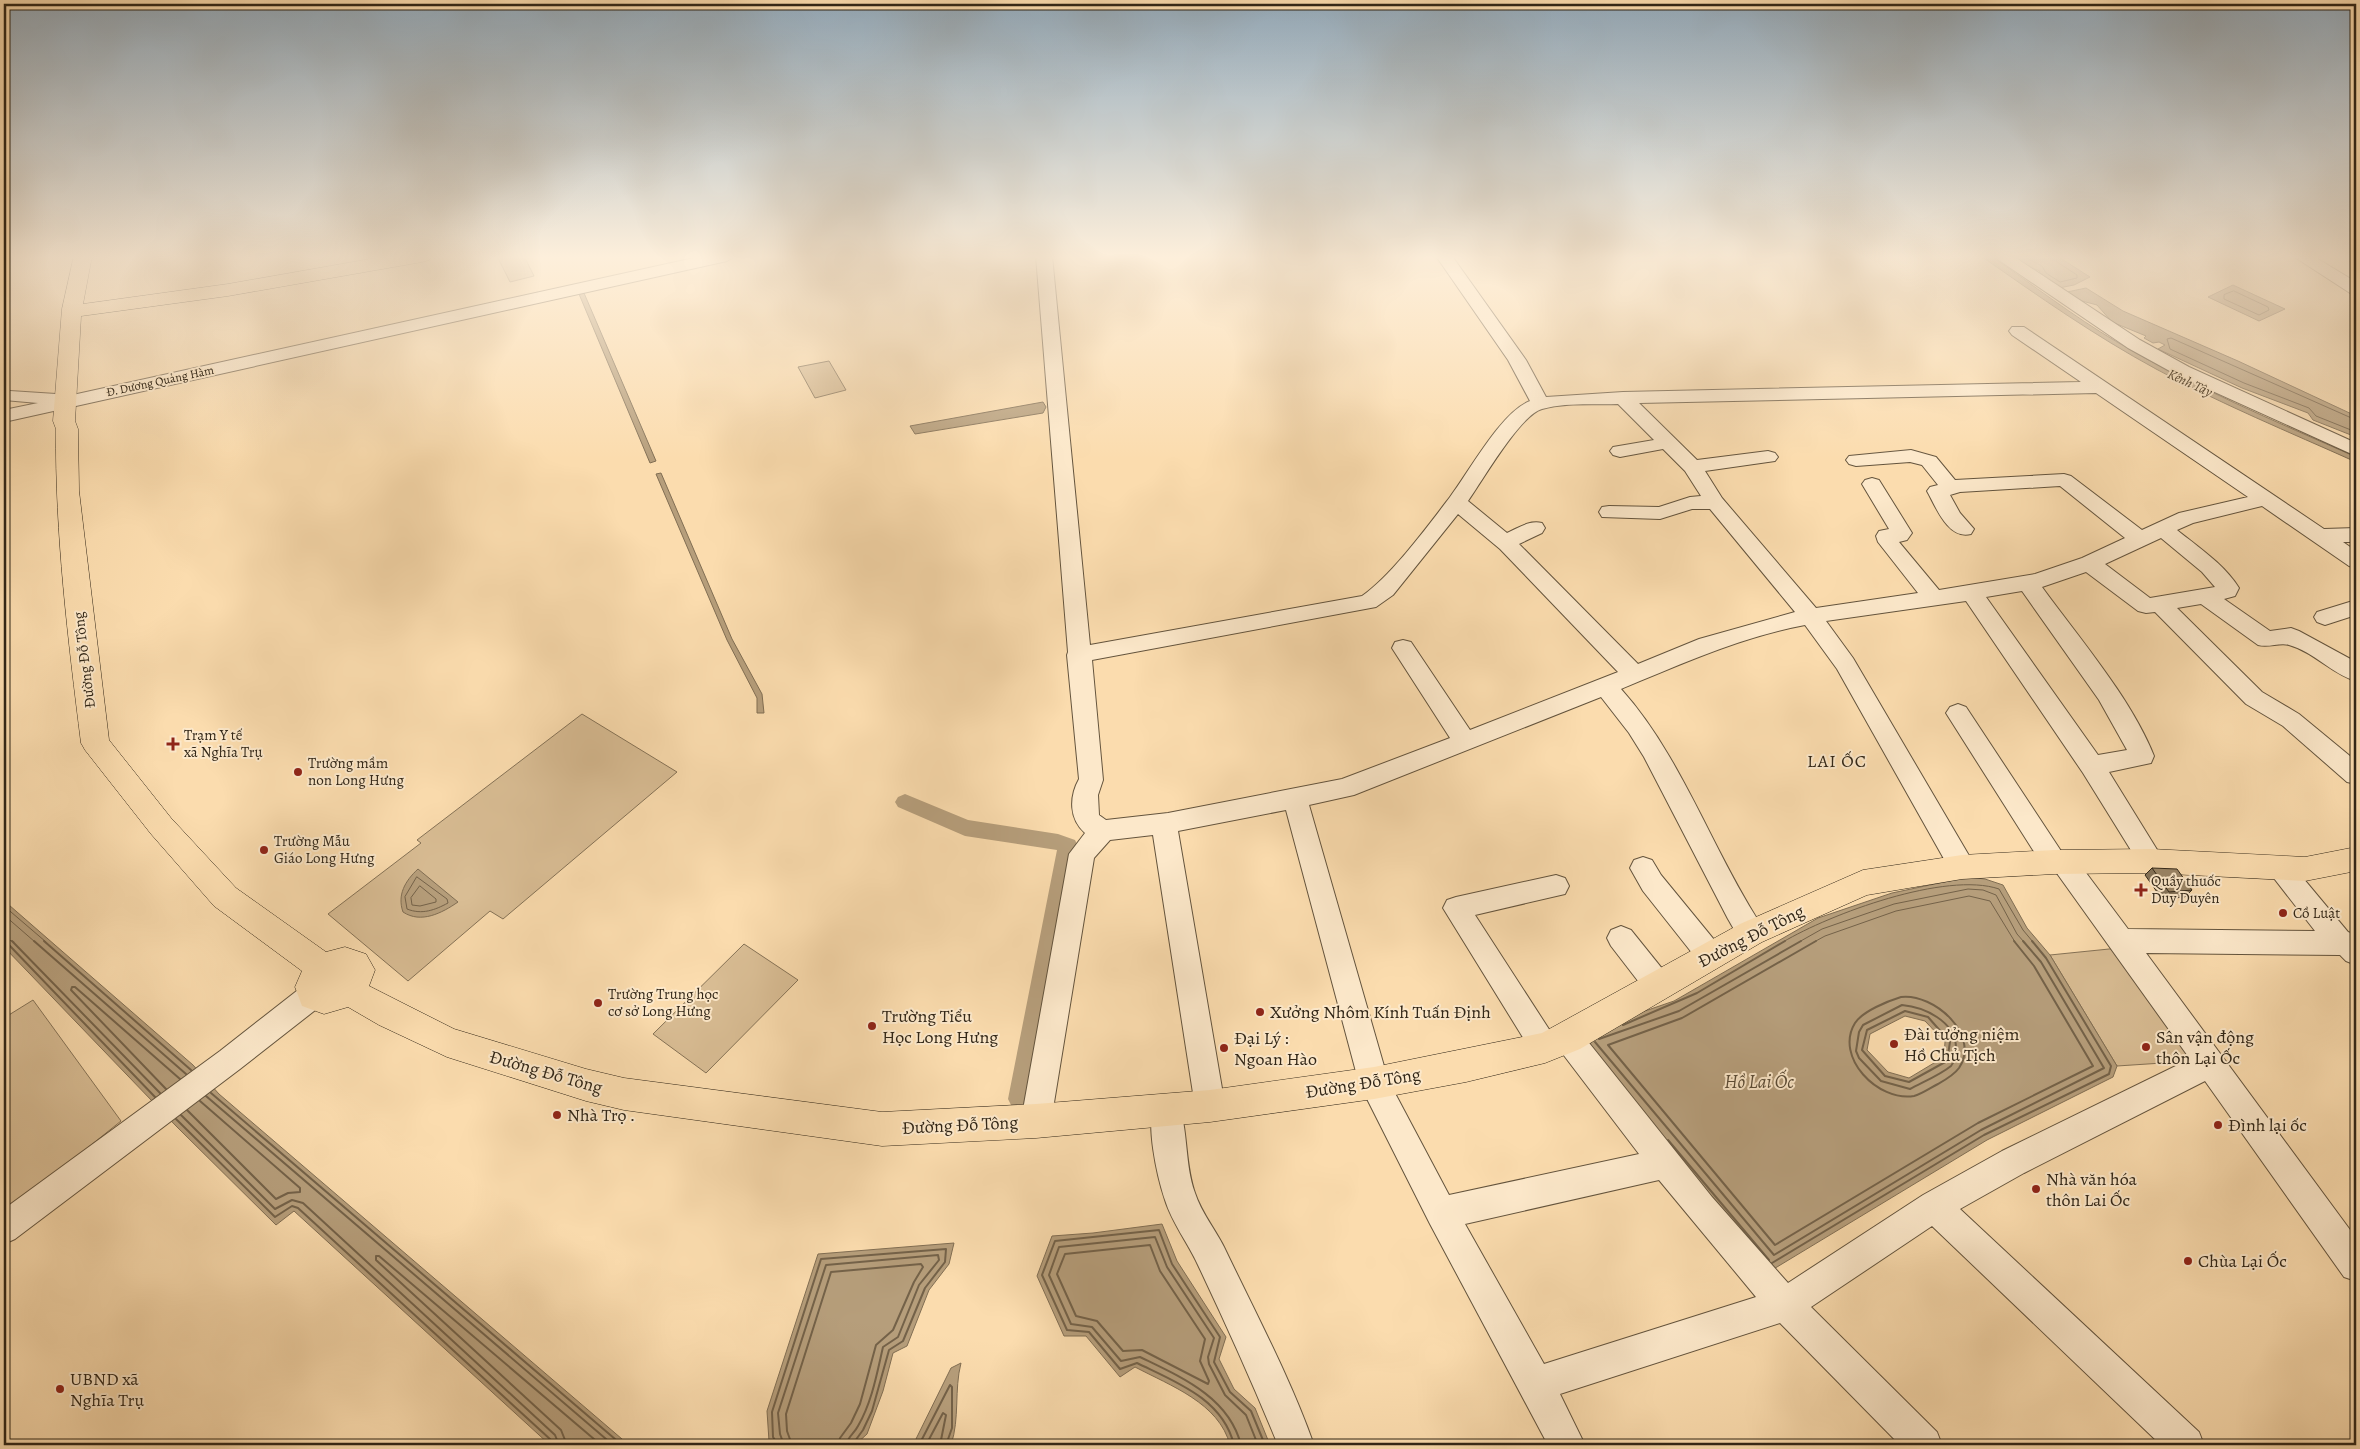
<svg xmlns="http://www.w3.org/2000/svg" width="2360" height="1449" viewBox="0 0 2360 1449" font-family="Alegreya,serif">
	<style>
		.green { fill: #d9bd94; stroke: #857256 }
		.water { fill: #b69e7b; stroke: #816e53; fill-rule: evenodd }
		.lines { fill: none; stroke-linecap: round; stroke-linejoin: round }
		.shore-far1 { stroke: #746249; stroke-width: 1 }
		.shore { stroke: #746249; stroke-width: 2 }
		.canal { fill: #b69e7b; fill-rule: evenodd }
		.minor-casing { stroke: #64543d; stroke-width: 2 }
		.major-casing { stroke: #312617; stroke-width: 1 }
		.minor { fill: #fce8ca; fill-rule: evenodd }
		.major { fill: #fbdcae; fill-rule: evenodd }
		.wall { fill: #847258; stroke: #312617 }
		.building { fill: #9a8566; stroke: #312617 }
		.poi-dot { fill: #8f2418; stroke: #fce8ca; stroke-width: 2 }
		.labels { text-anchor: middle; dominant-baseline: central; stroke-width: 4; stroke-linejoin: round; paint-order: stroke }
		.far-street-label { font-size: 12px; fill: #312617; stroke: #fce8ca }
		.far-water-label { font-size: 14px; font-style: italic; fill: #594a35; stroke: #fce8ca }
		.street-label { font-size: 15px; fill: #312617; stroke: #fce8ca }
		.poi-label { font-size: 15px; fill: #312617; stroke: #fce8ca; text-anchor: start }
		.quarter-label { font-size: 18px; letter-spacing: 1px; fill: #312617; stroke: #fce8ca }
		.near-street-label { font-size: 18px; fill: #312617; stroke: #fce8ca }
		.near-poi-label { font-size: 18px; fill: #312617; stroke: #fce8ca; text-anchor: start }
		.near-water-label { font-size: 19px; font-style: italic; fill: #594a35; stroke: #fce8ca }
	</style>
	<rect width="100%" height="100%" fill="#fbdcae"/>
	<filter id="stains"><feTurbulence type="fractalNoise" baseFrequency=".004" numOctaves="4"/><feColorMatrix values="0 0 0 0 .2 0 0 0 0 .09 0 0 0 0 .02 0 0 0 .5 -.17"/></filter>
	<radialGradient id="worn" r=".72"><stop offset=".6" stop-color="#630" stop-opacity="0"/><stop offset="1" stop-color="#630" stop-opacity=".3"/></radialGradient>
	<!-- green -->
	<g class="green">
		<polygon points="497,256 524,256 534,276 510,282"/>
		<polygon points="829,361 846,390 815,398 798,367"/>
		<polygon points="582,714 677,772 503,919 490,911 408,981 328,914 421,843 417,840"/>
		<polygon points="744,944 798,980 706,1073 653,1034"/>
		<polygon points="2119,948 2193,1061 2117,1066 2050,955"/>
		<polygon points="33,1000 121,1121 50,1178 4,1211 4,1018"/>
	</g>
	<!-- water -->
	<g class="water">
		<path d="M 1981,256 L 1991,256 C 2033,285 2073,316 2117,342 C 2193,387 2275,421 2356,457 L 2356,462 C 2289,432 2221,404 2156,369 C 2095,336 2038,296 1981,256 Z"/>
		<polygon points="2014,256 2057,256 2090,277 2074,285 2059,288 2037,274 2040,271 2029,267"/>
		<polygon points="2233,285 2285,309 2259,321 2208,297"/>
		<polygon points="2086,288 2123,311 2238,361 2356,416 2356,437 2313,420 2308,413 2242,388 2158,349 2165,345 2159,342 2153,343 2144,338 2146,336 2112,322 2097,305 2082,301 2067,292"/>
		<polygon points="584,293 656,461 650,463 579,294"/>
		<polygon points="1043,402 1046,407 1043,413 915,434 910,426"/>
		<polygon points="661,473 732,639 762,694 764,713 757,713 757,698 727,640 656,474"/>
		<path d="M 418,869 L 458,902 C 442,913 421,924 403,912 C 397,895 405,881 418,869 Z"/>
		<path d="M 1968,877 L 1985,879 L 2003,885 L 2027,928 L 2050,955 L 2117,1066 L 2113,1077 L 1987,1140 L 1772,1270 L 1578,1034 L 1674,1001 L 1818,918 L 1892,893 ZM 1905,1016 L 1925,1021 L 1945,1042 L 1944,1057 L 1909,1078 L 1888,1072 L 1867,1050 L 1870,1034 Z"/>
		<polygon points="4,897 9,905 193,1065 219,1094 629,1445 550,1445 294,1211 276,1225 177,1127 4,947"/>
		<path d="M 1162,1224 L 1177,1261 L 1226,1337 L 1219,1359 L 1234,1389 L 1255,1408 L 1270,1445 L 1230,1445 C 1219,1403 1171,1386 1135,1367 L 1120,1377 L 1086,1336 L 1064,1336 L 1037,1276 L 1052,1236 L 1093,1233 Z"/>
		<polygon points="954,1243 949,1264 929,1290 907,1346 893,1353 883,1391 867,1434 855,1445 777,1445 769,1441 767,1411 818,1254"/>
		<path d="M 961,1363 C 954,1390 960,1418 951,1445 L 913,1445 L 951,1368 Z"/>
	</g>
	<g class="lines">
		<!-- shore-far1 -->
		<g class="shore-far1">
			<polyline points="2022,256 2042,266 2046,273 2060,282 2077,278 2077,275 2057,262 2055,256"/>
			<polygon points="2234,291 2268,307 2269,310 2259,315 2224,299 2224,295"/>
			<polyline points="2356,420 2171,338 2167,339 2170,349 2244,383 2309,408 2316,416 2356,432"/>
			<path d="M 417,877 L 447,899 L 448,903 C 435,910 422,915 407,909 L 405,897 Z"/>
			<polygon points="420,886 436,899 436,902 420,906 412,905 411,898"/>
			<polyline points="4,906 46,942"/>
			<polyline points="4,915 35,942"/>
			<polyline points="4,938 14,942"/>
			<path d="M 1783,942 C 1830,914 1946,871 1999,889 L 2023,930 L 2033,942"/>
			<polyline points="1799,942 1822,929 1894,904 1968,889 1983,890 1996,895 2017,934 2024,942"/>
			<polyline points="1814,942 1825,936 1896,911 1969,896 1990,901 2015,942"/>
		</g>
		<!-- shore -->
		<g class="shore">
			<polyline points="12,941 160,1093"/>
			<polyline points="34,941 186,1074"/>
			<polyline points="44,941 191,1070"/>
			<polyline points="1816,941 1682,1018 1608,1045 1775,1245 1978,1123 2093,1066 2034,966 2014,941"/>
			<polyline points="4,944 10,946 155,1097"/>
			<path d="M 1901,997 C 1934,993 1981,1035 1959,1068 C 1954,1075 1945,1080 1938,1084 C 1930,1088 1922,1094 1914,1096 C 1878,1102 1834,1057 1855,1023 C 1863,1011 1888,1001 1901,997 Z"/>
			<path d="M 1902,1005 C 1924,1007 1955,1021 1956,1047 C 1956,1053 1955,1061 1951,1066 C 1940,1075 1923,1082 1910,1089 L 1881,1081 L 1859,1058 L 1856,1051 L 1859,1032 L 1863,1025 Z"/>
			<polygon points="1905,1011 1928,1017 1950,1042 1947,1061 1909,1082 1885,1076 1862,1050 1867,1030"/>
			<polyline points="1623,1025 1697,993 1785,941"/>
			<polyline points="1599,1039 1679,1011 1801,941"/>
			<polyline points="1595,1042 1774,1255 1981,1130 2104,1068 2041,962 2023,941"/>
			<polyline points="166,1089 71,990 72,987 75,987 180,1079"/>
			<polyline points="211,1093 622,1445"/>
			<polyline points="206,1096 613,1445"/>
			<polyline points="187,1110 276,1199 288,1193 300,1192 300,1188 200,1101"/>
			<polyline points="181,1115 275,1209 292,1200 303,1203 555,1435 559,1445"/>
			<polyline points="176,1119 275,1217 292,1206 298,1208 551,1440 553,1445"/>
			<polyline points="1668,1140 1769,1260"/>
			<polygon points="1150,1245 1160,1271 1205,1339 1200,1361 1209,1381 1208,1384 1142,1350 1123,1351 1097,1321 1076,1316 1057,1274 1065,1254"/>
			<polyline points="1772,1263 1984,1135 2109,1074 2111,1066 2046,958 2032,941"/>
			<polyline points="567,1445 561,1430 376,1260 376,1256 379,1256 601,1445"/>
			<polyline points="778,1445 773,1437 772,1412 821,1259 946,1249 945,1262 925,1288 903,1341 889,1350 872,1411 863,1430 852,1445"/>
			<path d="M 784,1445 L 780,1434 L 778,1413 L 826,1265 L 938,1255 L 939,1260 L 919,1285 L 898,1337 L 883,1347 C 877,1373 872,1402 858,1426 C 854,1434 848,1436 846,1445"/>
			<polyline points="792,1445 787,1431 786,1414 831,1272 921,1264 923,1267 914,1282 893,1330 876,1345 860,1404 851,1423 840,1438 838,1445"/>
			<polyline points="919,1445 950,1385 952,1387 952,1428 946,1445"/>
			<polyline points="926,1445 943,1413 946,1415 940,1445"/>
			<path d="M 1234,1445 C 1223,1399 1176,1382 1137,1363 L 1120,1369 L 1089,1332 L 1067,1330 L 1042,1275 L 1055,1241 L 1159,1230 L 1172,1264 L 1220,1337 L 1214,1362 L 1230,1392 L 1251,1411 L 1265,1445"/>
			<path d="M 1241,1445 C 1229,1397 1181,1377 1140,1357 L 1121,1361 L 1092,1327 L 1071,1324 L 1049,1275 L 1059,1247 L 1155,1237 L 1167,1267 L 1214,1338 L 1208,1357 L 1209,1364 L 1225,1395 L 1246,1415 L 1258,1445"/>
		</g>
		<!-- canal -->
		<polygon class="canal" points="905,794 968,820 1058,834 1075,840 1078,846 1032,1099 1028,1107 1020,1110 1012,1107 1008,1099 1057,850 965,836 898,807 895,802 898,797"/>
		<defs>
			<g id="minor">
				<polygon points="703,256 735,256 727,261 4,422 4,410 38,403 4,400 4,392 10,391 56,394 59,398"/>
				<path d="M 1036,256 L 1052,256 L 1090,645 L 1362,596 C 1391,576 1428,526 1450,497 C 1469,472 1501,412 1530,401 L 1508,360 L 1436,256 L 1452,256 L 1526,360 L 1546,397 L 1623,392 L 2081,382 L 2012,335 L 2009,331 L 2012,327 L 2024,327 L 2324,529 L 2356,528 L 2356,542 L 2343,542 L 2356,551 L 2356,568 L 2349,566 L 2262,506 L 2193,523 L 2177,530 C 2198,547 2224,564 2239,588 L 2235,596 L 2224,599 L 2270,631 L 2291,628 L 2299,631 L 2356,662 L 2356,681 C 2332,674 2314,652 2289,645 C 2280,642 2269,648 2258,645 L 2201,604 L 2177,608 L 2262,692 L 2299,714 L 2356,761 L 2356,784 L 2347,782 L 2283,726 L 2246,704 L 2155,612 L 2146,613 L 2138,611 L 2086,572 L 2042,587 C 2079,638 2131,698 2154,756 L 2151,763 L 2109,772 L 2164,861 L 2160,868 L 2151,872 L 2142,868 L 2083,773 L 1966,601 L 1826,621 L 1853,658 L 1971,859 L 1975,867 L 1971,875 L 1962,878 L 1953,875 L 1837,669 L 1805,625 C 1741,637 1681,664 1621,689 C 1682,757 1711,848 1761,925 L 1765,933 L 1761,941 C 1742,948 1737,934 1728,919 L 1644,757 L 1629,733 L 1601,697 L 1354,795 L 1309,805 L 1388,1080 L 1449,1195 L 1639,1154 L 1559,1049 L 1555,1057 L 1545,1061 L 1535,1057 L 1443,908 L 1447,900 L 1456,897 L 1556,875 L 1565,878 L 1569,886 L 1565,894 L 1475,915 L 1554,1037 L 1558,1029 L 1568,1025 L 1578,1029 L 1712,1197 L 1788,1283 L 1923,1195 L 2002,1151 L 2190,1059 L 2056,872 L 2045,869 L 1946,713 L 1950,707 L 1958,704 L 1966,707 L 2061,851 L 2072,854 L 2128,929 L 2315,931 L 2266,868 L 2270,860 L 2279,857 L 2288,860 L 2348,932 L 2356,935 L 2356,965 L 2346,961 L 2340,955 L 2146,953 L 2356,1238 L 2356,1281 L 2344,1277 L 2205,1081 L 2024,1173 L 1960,1209 L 2199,1432 L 2204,1445 L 2161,1445 L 1932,1226 L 1811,1307 L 1937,1432 L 1942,1445 L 1900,1445 L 1780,1323 L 1560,1394 L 1585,1445 L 1548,1445 L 1430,1224 L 1359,1083 L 1286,810 L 1178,831 L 1225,1106 L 1221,1116 L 1210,1120 L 1199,1116 L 1195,1106 L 1153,835 L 1110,840 L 1094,858 L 1051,1121 L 1047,1131 L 1036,1135 L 1025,1131 L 1021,1121 L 1069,854 L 1085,833 C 1069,819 1069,797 1079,779 L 1067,655 L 1068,652 ZM 2096,393 L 2248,497 L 2179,513 L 2142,530 L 2071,476 L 2064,474 L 1955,480 L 1936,457 L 1911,450 L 1849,456 L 1846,460 L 1849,464 L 1856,466 L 1910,462 L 1922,465 L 1938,485 L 1930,487 L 1927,491 C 1936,507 1948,540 1971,534 L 1974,529 L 1960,513 L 1950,495 L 1960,492 L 2060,486 L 2125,538 L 2082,558 L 2035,574 L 1939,590 L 1899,542 L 1907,540 L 1912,533 L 1879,480 L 1872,478 L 1865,480 L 1862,484 L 1889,529 L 1879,531 L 1876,536 L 1878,542 L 1918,593 L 1816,608 L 1722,498 L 1705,471 L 1775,461 L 1778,457 L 1775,453 L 1768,451 L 1697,460 L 1639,403 ZM 1618,404 L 1654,440 L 1613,447 L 1610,451 L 1613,455 L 1620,457 L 1663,449 L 1685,471 L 1701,496 L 1690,497 L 1659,507 L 1609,506 L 1602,507 L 1599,512 L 1602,517 L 1660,519 L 1692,509 L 1710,509 L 1795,612 L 1699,639 L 1638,664 L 1519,544 L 1542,533 L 1545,528 L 1542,523 C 1529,520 1518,528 1507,533 L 1468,501 C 1482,481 1520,415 1542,409 C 1566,402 1594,405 1618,404 ZM 1458,514 L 1500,549 L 1618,672 L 1470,730 L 1411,642 L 1403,640 L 1395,642 L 1392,648 L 1450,738 L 1342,779 L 1168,813 L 1106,820 L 1099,815 L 1098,795 L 1103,780 L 1092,660 L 1376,607 L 1393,595 ZM 2161,538 L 2202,572 L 2215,587 L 2150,598 L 2105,564 ZM 2022,591 L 2099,700 L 2127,750 L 2098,755 L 1986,597 ZM 1659,1180 L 1756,1297 L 1544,1364 L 1465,1224 Z"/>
				<polygon points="1993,256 2013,256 2140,340 2189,367 2356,443 2356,456 2177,375 2128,348"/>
				<polygon points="2293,256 2313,256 2356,282 2356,294 2350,293"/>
				<polygon points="2356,600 2356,615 2325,625 2317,622 2314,617 2317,612"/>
				<polygon points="1643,857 1652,860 1661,875 1720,947 1724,955 1720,963 1710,967 1700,963 1643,891 1630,868 1634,860"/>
				<polygon points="1621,926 1631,930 1668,976 1672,985 1668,994 1658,997 1648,994 1611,946 1607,938 1611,930"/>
				<polygon points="313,983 323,986 327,995 323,1004 240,1069 15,1239 4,1244 4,1209 220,1051 303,986"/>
				<path d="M 1166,1096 L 1177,1100 C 1189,1129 1184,1163 1195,1193 C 1201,1212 1215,1229 1224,1247 C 1255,1312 1290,1377 1314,1445 L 1278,1445 C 1253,1384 1226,1324 1198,1265 C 1188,1243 1172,1223 1165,1200 C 1157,1176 1145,1123 1155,1100 Z"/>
			</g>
			<path id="major" d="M 74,256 L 92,256 L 83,304 L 228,284 L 387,256 L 431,256 L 429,260 L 422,262 L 228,296 L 81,316 L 75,421 L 78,429 L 79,491 L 109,740 L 171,818 L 236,888 L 326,952 L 345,947 L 366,954 L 375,970 L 369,986 L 454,1029 L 586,1069 L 624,1078 L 882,1112 L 1036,1104 L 1210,1090 L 1374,1067 L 1542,1033 L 1740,924 L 1863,870 L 1962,855 L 2054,850 L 2151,849 L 2305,857 L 2356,847 L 2356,871 L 2305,881 L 2151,873 L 2054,874 L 1962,879 L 1867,895 L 1762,942 L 1580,1049 L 1545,1063 L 1466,1082 L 1374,1099 L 1210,1122 L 1036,1138 L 882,1146 L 624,1110 L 586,1101 L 447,1057 L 379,1025 L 348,1007 L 324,1014 L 302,1006 L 295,987 L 302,971 L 214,906 L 151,834 L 85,750 L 81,743 C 68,639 55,534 56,429 L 53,421 L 62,309 Z"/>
		</defs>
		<!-- minor casing -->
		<use href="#minor" class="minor-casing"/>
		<!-- major casing -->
		<use href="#major" class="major-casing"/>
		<!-- minor -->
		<use href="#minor" class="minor"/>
		<!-- major -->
		<use href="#major" class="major"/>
	</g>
	<!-- wall -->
	<polygon class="wall" points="2152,868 2192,890 2185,897 2162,899 2145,875"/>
	<!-- building -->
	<polygon class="building" points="2152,868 2177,869 2192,890 2169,892"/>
	<!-- sky -->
	<linearGradient id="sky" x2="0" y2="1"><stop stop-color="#94abbc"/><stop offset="0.56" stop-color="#fdefdb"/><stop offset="1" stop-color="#fdefdb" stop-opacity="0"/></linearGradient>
	<rect width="2360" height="459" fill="url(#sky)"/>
	<!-- markers -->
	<g class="poi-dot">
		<path d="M170.5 736.5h5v5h5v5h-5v5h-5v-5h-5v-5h5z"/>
		<circle cx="298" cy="772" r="5"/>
		<circle cx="264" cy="850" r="5"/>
		<path d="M2138.5 882.5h5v5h5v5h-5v5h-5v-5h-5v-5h5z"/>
		<circle cx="2283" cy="913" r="5"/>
		<circle cx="598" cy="1003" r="5"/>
		<circle cx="1260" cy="1012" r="5"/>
		<circle cx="872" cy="1026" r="5"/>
		<circle cx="1894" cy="1044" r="5"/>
		<circle cx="2146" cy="1047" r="5"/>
		<circle cx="1224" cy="1048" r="5"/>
		<circle cx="557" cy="1115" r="5"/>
		<circle cx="2218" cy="1125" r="5"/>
		<circle cx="2036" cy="1189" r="5"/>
		<circle cx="2188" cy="1261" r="5"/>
		<circle cx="60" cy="1389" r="5"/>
	</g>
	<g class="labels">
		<!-- far-street labels -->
		<g class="far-street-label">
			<text transform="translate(160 381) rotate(-12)">Đ. Dương Quảng Hàm</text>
		</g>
		<!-- far-water labels -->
		<g class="far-water-label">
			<text transform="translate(2190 383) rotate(25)">Kênh Tây</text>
		</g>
		<!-- street labels -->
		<g class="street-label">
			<text transform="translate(84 660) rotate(-97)">Đường Đỗ Tông</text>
		</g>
		<!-- poi labels -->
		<g class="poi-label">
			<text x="184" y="735">Trạm Y tế<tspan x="184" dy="17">xã Nghĩa Trụ</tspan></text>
			<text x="308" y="763">Trường mầm<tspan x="308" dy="17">non Long Hưng</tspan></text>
			<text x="274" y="841">Trường Mẫu<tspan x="274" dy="17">Giáo Long Hưng</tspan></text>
			<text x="2151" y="881">Quầy thuốc<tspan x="2151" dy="17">Duy Duyên</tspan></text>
			<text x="2293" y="913">Cồ Luật</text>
			<text x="608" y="994">Trường Trung học<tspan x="608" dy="17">cơ sở Long Hưng</tspan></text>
		</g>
		<!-- quarter labels -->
		<g class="quarter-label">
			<text x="1837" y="761">LAI ỐC</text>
		</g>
		<!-- near-street labels -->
		<g class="near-street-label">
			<text transform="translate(1751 936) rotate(-27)">Đường Đỗ Tông</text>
			<text transform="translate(546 1072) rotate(16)">Đường Đỗ Tông</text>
			<text transform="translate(1363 1083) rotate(-9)">Đường Đỗ Tông</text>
			<text transform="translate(960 1125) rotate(-3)">Đường Đỗ Tông</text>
		</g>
		<!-- near-poi labels -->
		<g class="near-poi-label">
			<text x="1270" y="1012">Xưởng Nhôm Kính Tuấn Định</text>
			<text x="882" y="1016">Trường Tiểu<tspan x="882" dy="21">Học Long Hưng</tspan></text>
			<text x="1904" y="1034">Đài tưởng niệm<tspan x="1904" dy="21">Hồ Chủ Tịch</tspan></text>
			<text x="2156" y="1037">Sân vận động<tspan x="2156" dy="21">thôn Lại Ốc</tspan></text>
			<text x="1234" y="1038">Đại Lý :<tspan x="1234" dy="21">Ngoan Hào</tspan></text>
			<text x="567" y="1115">Nhà Trọ .</text>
			<text x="2228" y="1125">Đình lại ốc</text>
			<text x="2046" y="1179">Nhà văn hóa<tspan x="2046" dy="21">thôn Lai Ốc</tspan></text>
			<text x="2198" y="1261">Chùa Lại Ốc</text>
			<text x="70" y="1379">UBND xã<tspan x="70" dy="21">Nghĩa Trụ</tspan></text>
		</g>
		<!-- near-water labels -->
		<g class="near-water-label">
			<text x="1759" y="1082">Hồ Lai Ốc</text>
		</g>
	</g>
	<!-- margin -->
	<rect width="2360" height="1449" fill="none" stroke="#fbdcae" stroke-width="20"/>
	<rect x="5" y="5" width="2350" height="1439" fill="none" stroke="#312617" stroke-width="2.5"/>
	<rect x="10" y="10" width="2340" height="1429" fill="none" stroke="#312617"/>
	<rect width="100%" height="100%" filter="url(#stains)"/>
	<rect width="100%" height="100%" fill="url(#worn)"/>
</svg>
